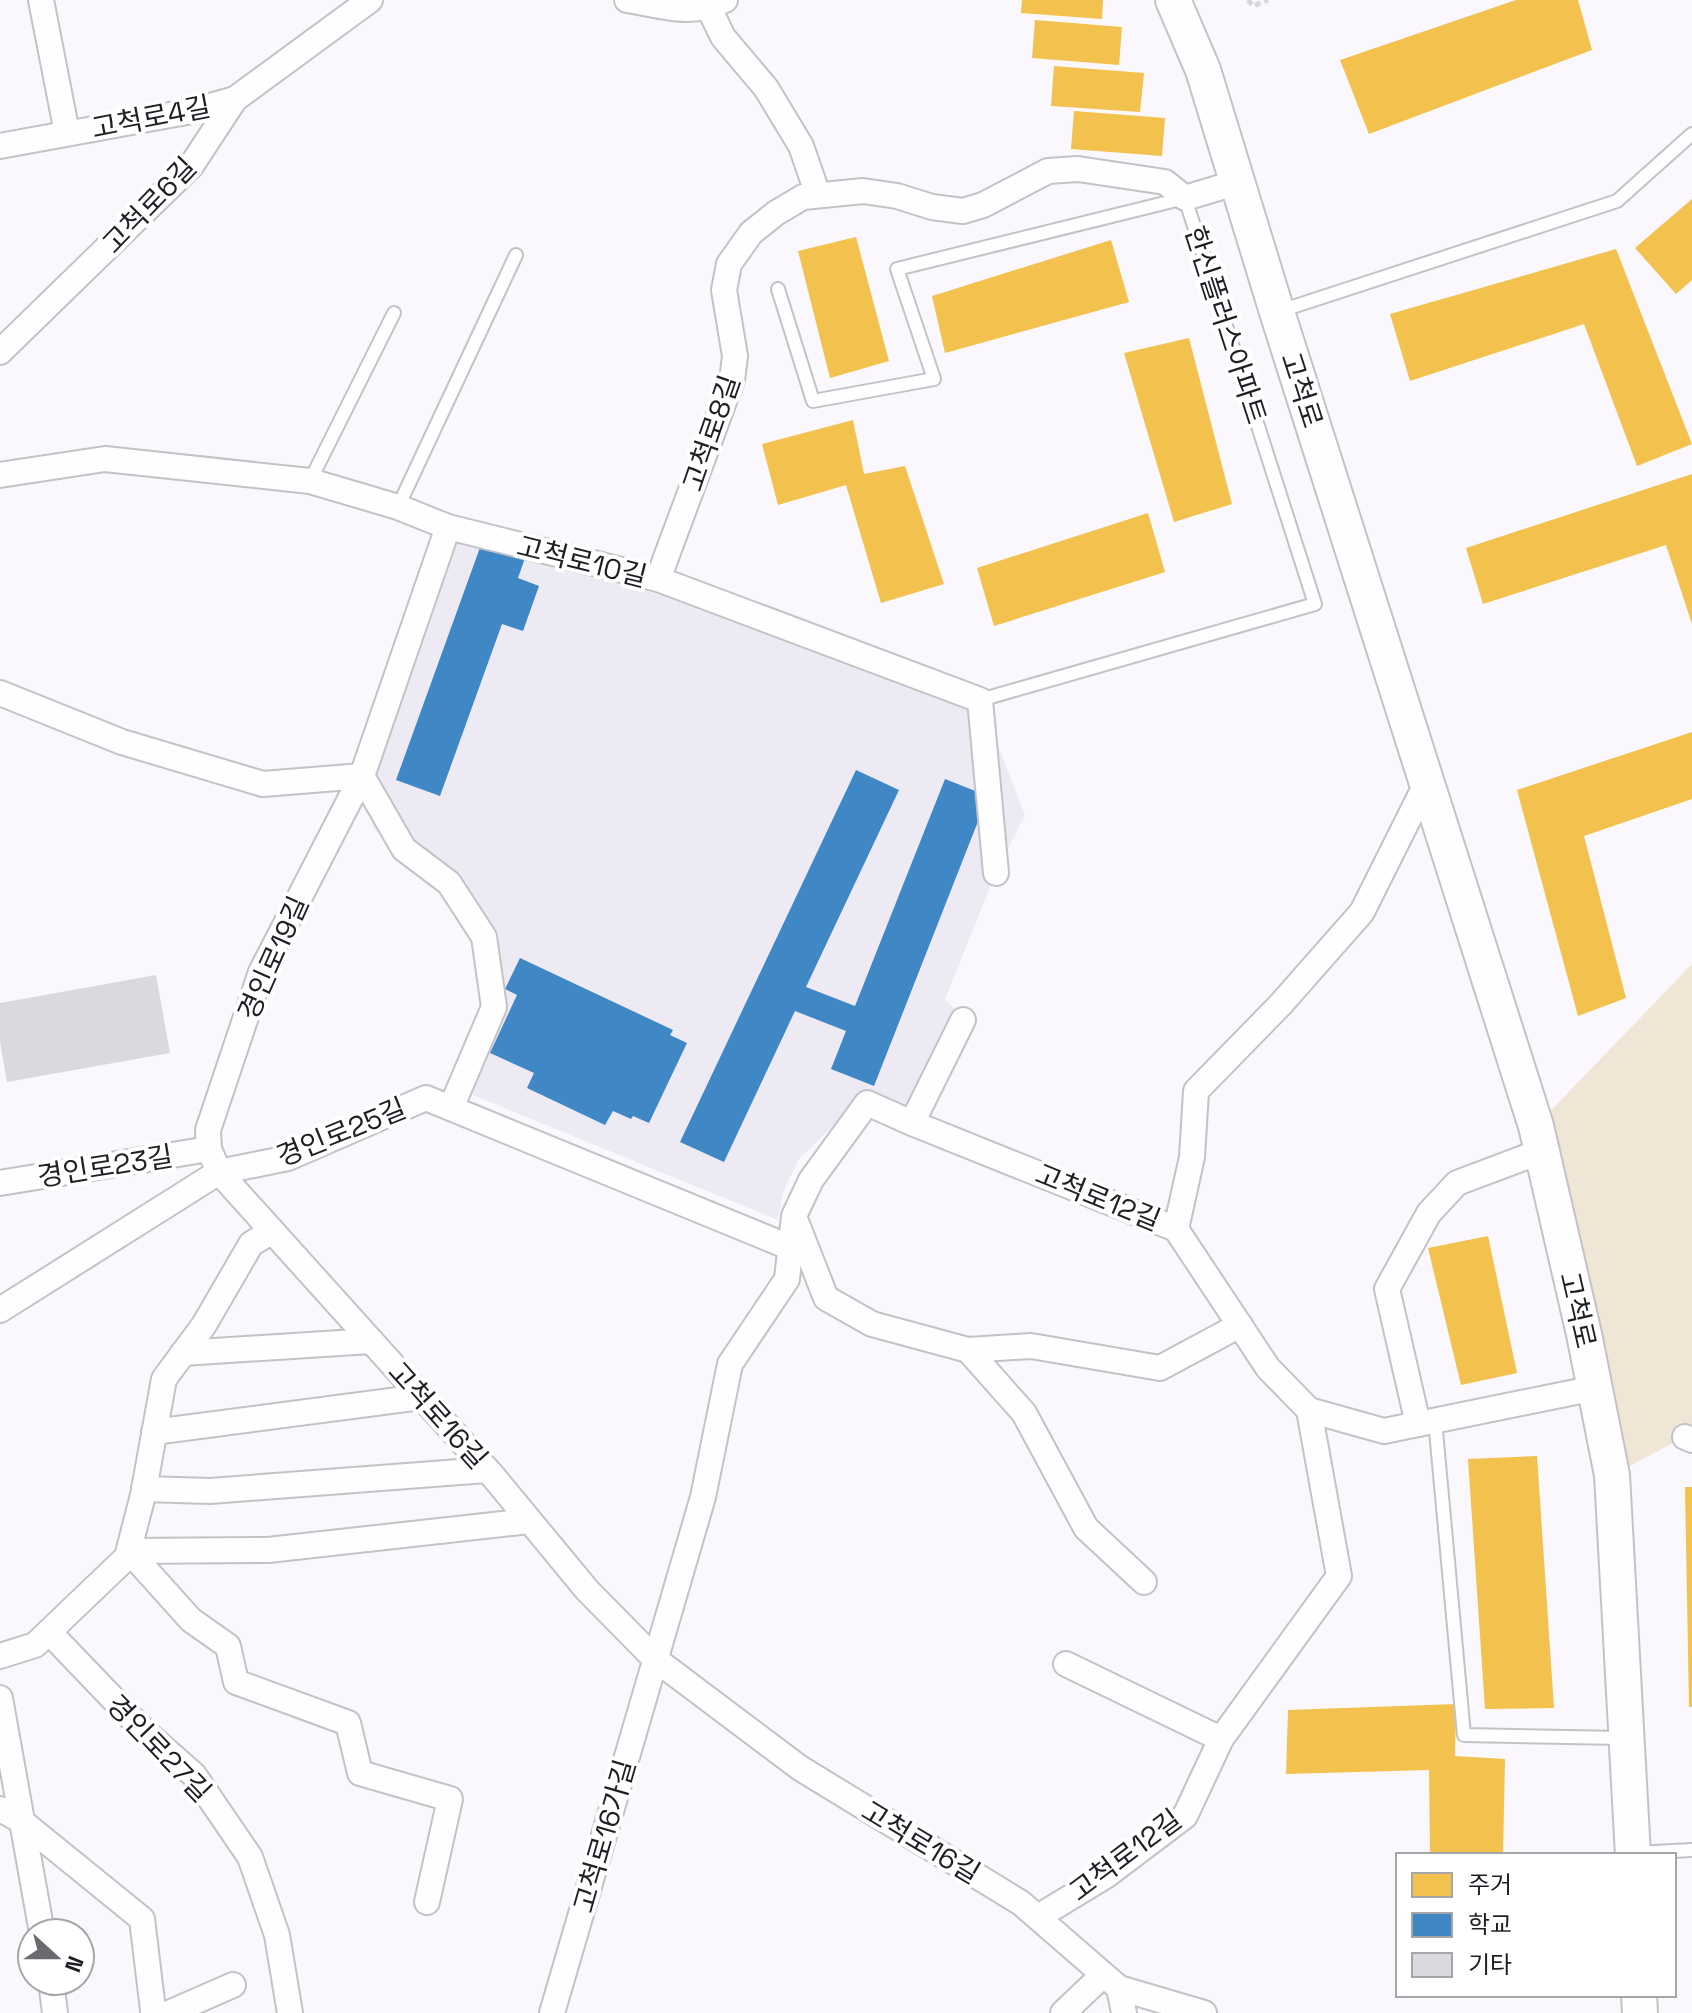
<svg xmlns="http://www.w3.org/2000/svg" width="1692" height="2013" viewBox="0 0 1692 2013" font-family="'Space Grotesk','Noto Sans KR',sans-serif">
	<style>
		.built { fill: #edeaf4 }
		.green { fill: #efe6d6 }
		.homes { fill: #f2c14e }
		.schools { fill: #3f88c5 }
		.building { fill: #dbd9de }
		.lines { fill: none; stroke-linecap: round; stroke-linejoin: round }
		.service-casing { stroke: #c4c2c7; stroke-width: 16 }
		.minor-casing { stroke: #c4c2c7; stroke-width: 28 }
		.secondary-casing { stroke: #c4c2c7; stroke-width: 38 }
		.path { stroke: #d7d6d8; stroke-width: 5; stroke-dasharray: 6 4; stroke-linecap: butt }
		.service { stroke: #fefeff; stroke-width: 12 }
		.minor { stroke: #fefeff; stroke-width: 24 }
		.secondary { stroke: #fefeff; stroke-width: 34 }
		.labels { text-anchor: middle; dominant-baseline: central; stroke-width: 8; stroke-linejoin: round; paint-order: stroke }
		.street-label { font-size: 28px; fill: #201e25; stroke: #fff }
	</style>
	<rect width="100%" height="100%" fill="#faf8fc"/>
	<!-- built -->
	<polygon class="built" points="456,520 980,700 1025,815 996,873 945,999 959,1014 914,1110 865,1095 799,1159 783,1192 778,1220 468,1093 494,1007 484,937 404,849 374,830 362,776"/>
	<!-- green -->
	<polygon class="green" points="1692,964 1692,1440 1685,1437 1612,1475 1536,1126"/>
	<!-- homes -->
	<g class="homes">
		<polygon points="1022,0 1103,0 1102,19 1021,13"/>
		<polygon points="1516,0 1578,0 1592,50 1369,134 1340,60"/>
		<polygon points="1035,20 1122,27 1119,65 1032,58"/>
		<polygon points="1054,66 1144,73 1140,112 1051,106"/>
		<polygon points="1074,111 1165,118 1162,156 1071,149"/>
		<polygon points="1692,199 1692,280 1676,294 1635,248"/>
		<polygon points="856,237 889,361 830,378 798,251"/>
		<polygon points="1111,240 1129,302 945,353 932,296"/>
		<polygon points="1616,249 1692,444 1637,466 1584,324 1410,381 1390,314"/>
		<polygon points="1189,338 1232,504 1174,522 1124,353"/>
		<polygon points="853,420 864,474 905,466 944,584 881,603 846,485 778,505 762,444"/>
		<polygon points="1692,474 1692,624 1666,545 1483,604 1466,548"/>
		<polygon points="1148,513 1165,572 994,626 977,568"/>
		<polygon points="1692,732 1692,799 1584,836 1626,998 1578,1016 1517,790"/>
		<polygon points="1488,1236 1517,1373 1461,1385 1428,1248"/>
		<polygon points="1537,1456 1554,1708 1485,1709 1468,1459"/>
		<polygon points="1685,1487 1692,1487 1692,1707 1689,1707"/>
		<polygon points="1456,1704 1455,1756 1505,1759 1503,1855 1430,1853 1429,1770 1286,1774 1288,1710"/>
	</g>
	<!-- schools -->
	<g class="schools">
		<polygon points="482,542 525,558 518,578 539,586 523,631 502,624 440,796 396,780"/>
		<polygon points="856,770 899,790 806,987 855,1006 945,779 988,796 874,1086 831,1069 846,1031 795,1011 724,1162 680,1142"/>
		<polygon points="520,958 673,1030 670,1035 687,1043 649,1123 633,1116 631,1119 613,1111 605,1125 527,1088 534,1073 490,1053 517,995 505,989"/>
	</g>
	<!-- building -->
	<polygon class="building" points="156,975 170,1053 7,1082 0,1042 0,1003"/>
	<g class="lines">
		<defs>
			<g id="service">
				<polyline points="778,289 813,401 934,379 897,269 1185,198 1315,604 980,700"/>
				<polyline points="1280,311 1617,201 1692,134"/>
				<polyline points="310,481 394,313"/>
				<polyline points="398,507 516,255"/>
				<polyline points="1435,1420 1464,1735 1623,1738"/>
				<polyline points="1636,1853 1692,1850"/>
			</g>
			<g id="minor">
				<polyline points="41,0 67,133"/>
				<path d="M 627,0 C 664,6 690,17 725,0"/>
				<polyline points="709,8 723,37 766,88 801,146 818,195"/>
				<polyline points="0,146 192,111 235,99"/>
				<polyline points="0,352 191,166 235,99 370,0"/>
				<polyline points="0,475 105,459 310,481 398,507 448,527 658,579 980,700 996,873"/>
				<polyline points="448,527 362,776 261,972 208,1130 209,1149 219,1172 492,1475 587,1590 655,1659 800,1768 1021,1903 1119,1988 1204,2013"/>
				<polyline points="658,579 732,380 735,356 724,290 729,264 751,233 776,213 803,197 863,191 897,196 932,207 963,211 983,205 1048,171 1078,169 1165,182 1185,198 1238,182"/>
				<polyline points="0,693 122,742 263,784 362,776 404,849 449,883 484,937 494,1007 451,1108"/>
				<polyline points="912,1123 1176,1229 1268,1368 1309,1410 1384,1431 1595,1388"/>
				<polyline points="0,1183 209,1149"/>
				<polyline points="795,1219 826,1298 872,1324 968,1350 1031,1346 1160,1368 1240,1325"/>
				<polyline points="1176,1229 1192,1157 1196,1091 1281,1004 1362,912 1427,782"/>
				<polyline points="0,1310 219,1172 288,1158 426,1098 789,1247"/>
				<polyline points="968,1350 1024,1413 1086,1528 1144,1582"/>
				<polyline points="183,1353 371,1341"/>
				<polyline points="1418,1424 1387,1289 1429,1213 1457,1183 1542,1151"/>
				<polyline points="154,1432 421,1397"/>
				<polyline points="1685,1437 1692,1440"/>
				<polyline points="144,1489 210,1491 486,1470"/>
				<polyline points="129,1551 191,1620 228,1646 236,1682 348,1723 360,1773 450,1799 427,1902"/>
				<polyline points="129,1551 268,1550 529,1521"/>
				<polyline points="49,1632 142,1729 194,1775 250,1857 277,1935 290,2013"/>
				<polyline points="0,1656 35,1645 127,1557 143,1495 164,1379 204,1325 251,1244 272,1231"/>
				<polyline points="1066,1664 1221,1739"/>
				<polyline points="0,1698 42,1933"/>
				<polyline points="0,1809 20,1820 142,1919 153,2010 159,2013"/>
				<polyline points="1038,1917 1107,1875 1185,1816 1221,1739 1339,1576 1309,1410"/>
				<polyline points="51,1981 55,2013"/>
				<polyline points="1119,1988 1124,2013"/>
				<polyline points="169,2013 233,1985"/>
				<polyline points="552,2013 703,1497 730,1364 787,1279 794,1216 811,1180 867,1103 912,1123 963,1020"/>
				<polyline points="1063,2013 1103,1975"/>
			</g>
			<g id="secondary">
				<polyline points="1173,0 1203,70 1277,312 1536,1126 1584,1334 1612,1475 1633,1855"/>
				<polyline points="1639,1995 1640,2013"/>
			</g>
		</defs>
		<!-- service casing -->
		<use href="#service" class="service-casing"/>
		<!-- minor casing -->
		<use href="#minor" class="minor-casing"/>
		<!-- secondary casing -->
		<use href="#secondary" class="secondary-casing"/>
		<!-- path -->
		<polyline class="path" points="1248,0 1253,6 1268,0"/>
		<!-- service -->
		<use href="#service" class="service"/>
		<!-- minor -->
		<use href="#minor" class="minor"/>
		<!-- secondary -->
		<use href="#secondary" class="secondary"/>
	</g>
	<g class="labels">
		<!-- street labels -->
		<g class="street-label">
			<text transform="translate(151 117) rotate(-11)">고척로4길</text>
			<text transform="translate(149 205) rotate(-46)">고척로6길</text>
			<text transform="translate(1226 325) rotate(72)">한신플러스아파트</text>
			<text transform="translate(1302 390) rotate(72)">고척로</text>
			<text transform="translate(711 433) rotate(-71)">고척로8길</text>
			<text transform="translate(582 561) rotate(14)">고척로10길</text>
			<text transform="translate(273 958) rotate(-66)">경인로19길</text>
			<text transform="translate(341 1132) rotate(-22)">경인로25길</text>
			<text transform="translate(105 1166) rotate(-9)">경인로23길</text>
			<text transform="translate(1098 1197) rotate(22)">고척로12길</text>
			<text transform="translate(1578 1310) rotate(77)">고척로</text>
			<text transform="translate(438 1415) rotate(48)">고척로16길</text>
			<text transform="translate(159 1748) rotate(46)">경인로27길</text>
			<text transform="translate(604 1836) rotate(-74)">고척로16가길</text>
			<text transform="translate(921 1842) rotate(31)">고척로16길</text>
			<text transform="translate(1125 1855) rotate(-37)">고척로12길</text>
		</g>
	</g>
	<!-- legend -->
	<rect x="1396" y="1853" width="280" height="144" fill="#ffffff" stroke="#a6a5a8" stroke-width="2"/>
	<rect x="1412" y="1873" width="40" height="24" fill="#f2c14e" stroke="#a6a5a8" stroke-width="2"/>
	<text x="1468" y="1893" font-size="24" fill="#201e25">주거</text>
	<rect x="1412" y="1913" width="40" height="24" fill="#3f88c5" stroke="#a6a5a8" stroke-width="2"/>
	<text x="1468" y="1933" font-size="24" fill="#201e25">학교</text>
	<rect x="1412" y="1953" width="40" height="24" fill="#dbd9de" stroke="#a6a5a8" stroke-width="2"/>
	<text x="1468" y="1973" font-size="24" fill="#201e25">기타</text>
	<!-- north arrow -->
	<g transform="translate(56 1957) rotate(111)"><circle r="38" fill="#ffffff" stroke="#a6a5a8" stroke-width="2"/>
	<path d="M0-6L14 30L0 20L-14 30Z" fill="#6c6a70"/>
	<text y="-12" font-size="22" font-weight="bold" text-anchor="middle" fill="#201e25">N</text>
	</g>
</svg>
